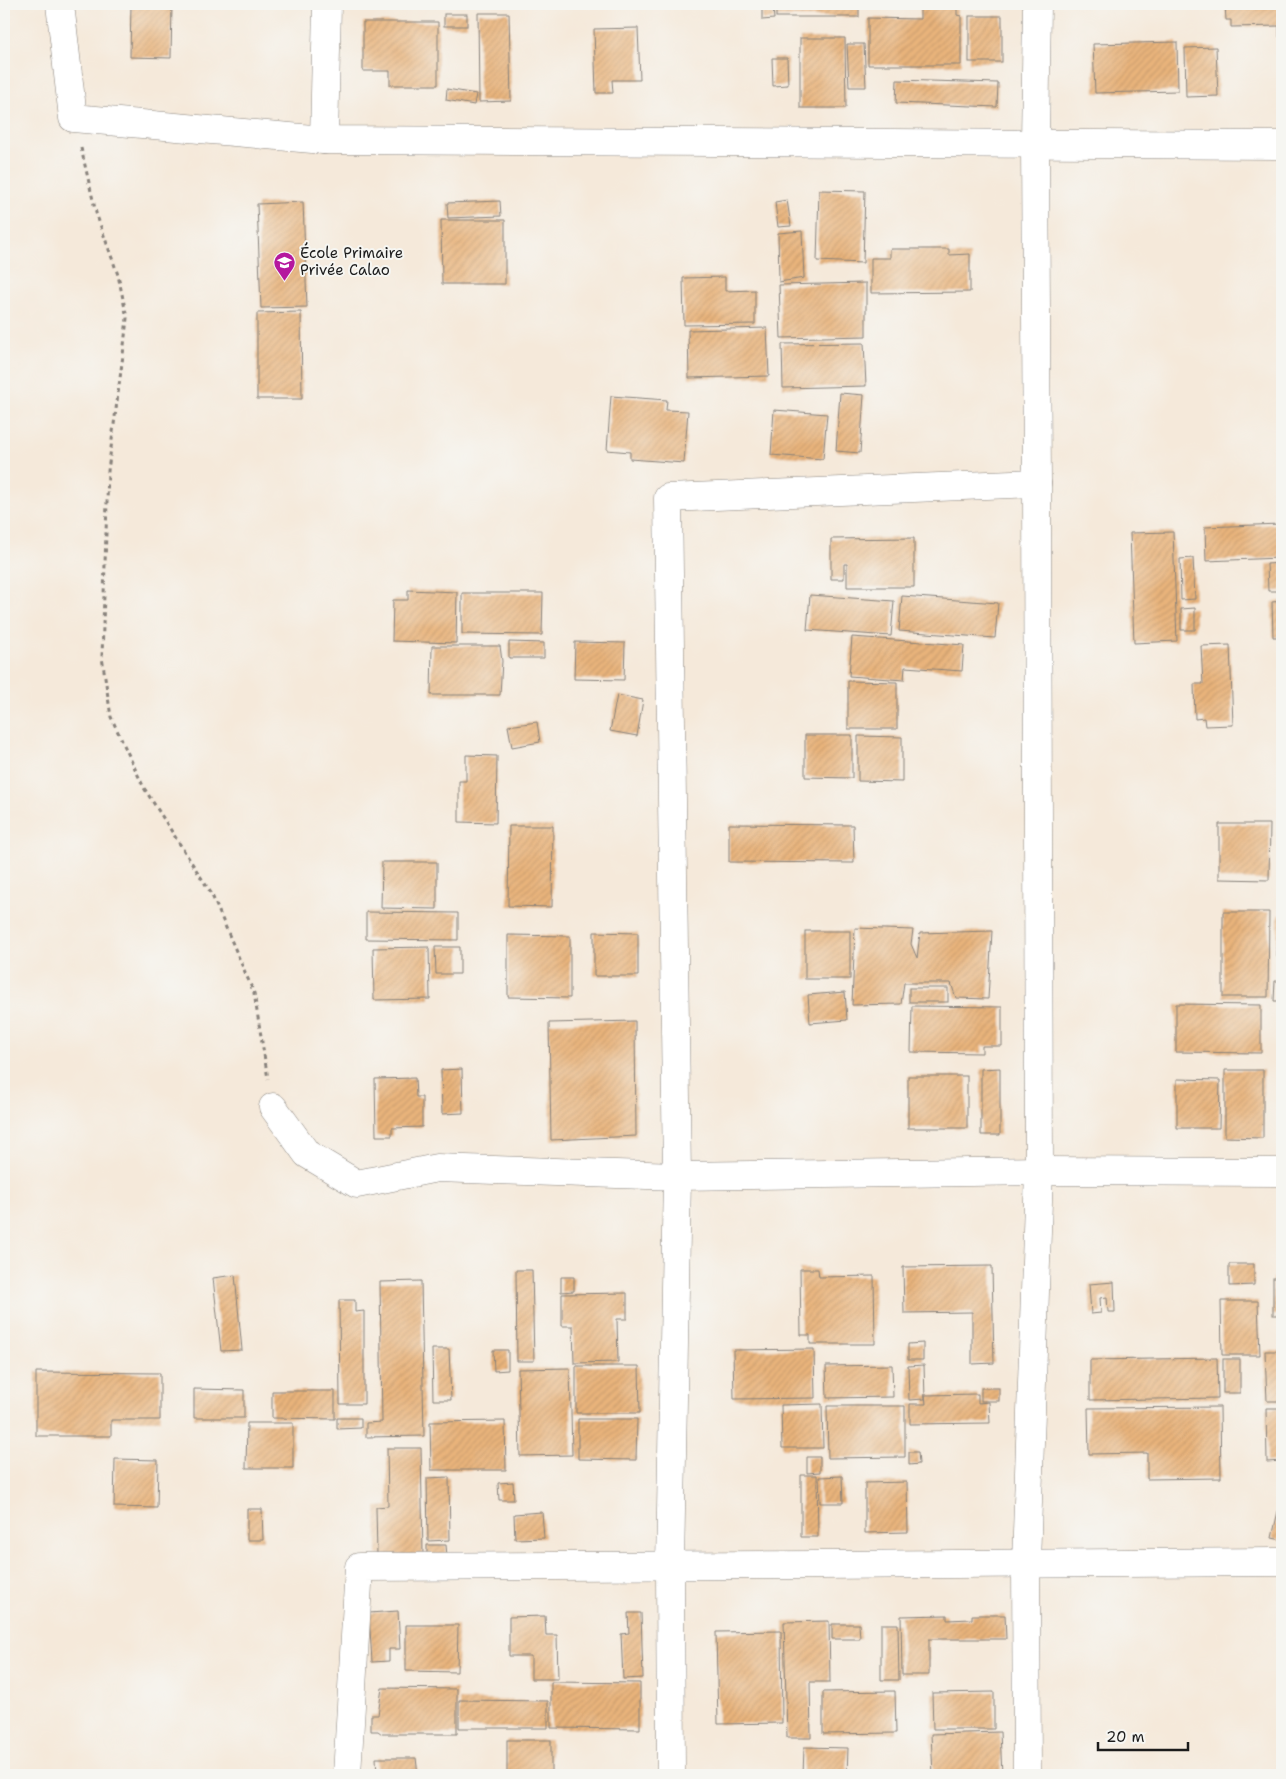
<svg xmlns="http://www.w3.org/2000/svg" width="1286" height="1779" viewBox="0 0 1286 1779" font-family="'Shantell Sans',sans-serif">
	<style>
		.building { fill: url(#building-hatch) }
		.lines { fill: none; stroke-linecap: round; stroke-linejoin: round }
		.minor-casing { stroke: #88827b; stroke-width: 29 }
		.path { stroke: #88827b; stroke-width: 3; stroke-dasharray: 4 4; stroke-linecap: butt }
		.minor { stroke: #fff; stroke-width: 28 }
		.labels { text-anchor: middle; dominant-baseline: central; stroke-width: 4; stroke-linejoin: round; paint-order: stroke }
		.poi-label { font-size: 15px; fill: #1c1c1c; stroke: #f6f6f2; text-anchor: start }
	</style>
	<defs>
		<pattern id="building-hatch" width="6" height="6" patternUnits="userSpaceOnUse" patternTransform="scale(1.25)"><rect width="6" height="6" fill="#e9b47c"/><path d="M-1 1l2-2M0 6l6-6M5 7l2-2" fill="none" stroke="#c79a6b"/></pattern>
	</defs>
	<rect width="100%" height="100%" fill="#f6f6f2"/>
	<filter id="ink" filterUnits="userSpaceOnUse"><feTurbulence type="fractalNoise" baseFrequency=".02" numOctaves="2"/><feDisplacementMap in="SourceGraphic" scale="10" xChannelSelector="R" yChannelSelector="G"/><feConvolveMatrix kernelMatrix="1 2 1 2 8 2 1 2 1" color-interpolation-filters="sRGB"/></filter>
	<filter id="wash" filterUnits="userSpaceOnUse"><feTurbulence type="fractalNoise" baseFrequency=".0096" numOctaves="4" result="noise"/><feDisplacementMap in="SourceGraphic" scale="20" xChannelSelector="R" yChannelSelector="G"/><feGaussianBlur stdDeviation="1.12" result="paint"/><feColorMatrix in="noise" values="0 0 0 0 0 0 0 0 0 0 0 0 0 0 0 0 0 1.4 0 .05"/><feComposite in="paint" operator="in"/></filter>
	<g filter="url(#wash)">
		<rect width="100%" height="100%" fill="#f5e9da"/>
		<g id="blocks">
			<!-- building -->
			<g class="building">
				<polygon points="131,4 172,4 171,58 130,57"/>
				<rect x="776" y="4" width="83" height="13"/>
				<polygon points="920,4 957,4 957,15 961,16 961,65 868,65 868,18 920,19"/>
				<polygon points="1225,4 1282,4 1282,36 1279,37 1279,26 1231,27 1231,20 1226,20"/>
				<polygon points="773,8 774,19 762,20 762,9"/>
				<polygon points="478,13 509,13 511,101 479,102"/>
				<rect x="444" y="14" width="23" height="12"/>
				<rect x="969" y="16" width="33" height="46"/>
				<polygon points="363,22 438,22 438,85 390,85 390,71 363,71"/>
				<polygon points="638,28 640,80 612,80 613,93 596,93 594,29"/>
				<polygon points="800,38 845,38 846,108 800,108"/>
				<polygon points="1177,42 1178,91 1095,93 1093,44"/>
				<polygon points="847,44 864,44 866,87 849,87"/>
				<polygon points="1216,47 1218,96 1186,97 1185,48"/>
				<polygon points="772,58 787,58 788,85 773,86"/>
				<polygon points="897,80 998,83 997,107 896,103"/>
				<polygon points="447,89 476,94 474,105 446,100"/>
				<polygon points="819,190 865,191 863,263 817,261"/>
				<polygon points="787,200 791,226 778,227 775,202"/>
				<polygon points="500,201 501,216 448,218 447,203"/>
				<polygon points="303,202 307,307 261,308 257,204"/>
				<polygon points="441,220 505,220 505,284 442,284"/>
				<polygon points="802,231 804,278 779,282 778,233"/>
				<polygon points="890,249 949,249 949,255 970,254 970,292 871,293 871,258 890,258"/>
				<polygon points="725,277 725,291 755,290 755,324 684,325 683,278"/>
				<polygon points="866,283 866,336 781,338 779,285"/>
				<polygon points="301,312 302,399 257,399 257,313"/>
				<polygon points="767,328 769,376 689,378 688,330"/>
				<polygon points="864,343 866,386 783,388 782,344"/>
				<polygon points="840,393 864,395 860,453 836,451"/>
				<polygon points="611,396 667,400 666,410 688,411 684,463 630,459 630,452 607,450"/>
				<polygon points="774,410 827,414 823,459 771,455"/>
				<polygon points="1280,524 1280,558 1206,561 1205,527"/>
				<polygon points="1173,532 1177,641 1134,643 1130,533"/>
				<polygon points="914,538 914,587 847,587 847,564 844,564 844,579 831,579 831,539"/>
				<polygon points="1193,558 1195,599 1181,600 1180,559"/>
				<polygon points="1282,563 1282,591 1268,591 1267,564"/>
				<polygon points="408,590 457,592 456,643 392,641 393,600 408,600"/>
				<polygon points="462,593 543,593 542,635 462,634"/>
				<polygon points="810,595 894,601 891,636 807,630"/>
				<polygon points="902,596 998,603 995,638 899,631"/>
				<polygon points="1282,601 1282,637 1273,637 1272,602"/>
				<polygon points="1195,608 1195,630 1181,630 1181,609"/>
				<polygon points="852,637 964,645 962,671 905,667 904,680 849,676"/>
				<polygon points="509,642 544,643 544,658 509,658"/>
				<polygon points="575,642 625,643 624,680 574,679"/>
				<polygon points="1230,645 1233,725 1205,726 1204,718 1195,719 1194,684 1203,684 1201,646"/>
				<polygon points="432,646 500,646 502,661 500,695 431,695"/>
				<polygon points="848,681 897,682 897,729 848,729"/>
				<polygon points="617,695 643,700 637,736 610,731"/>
				<polygon points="537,722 540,742 512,747 508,726"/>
				<polygon points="805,735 852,735 852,778 805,777"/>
				<polygon points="858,736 902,737 902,782 858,781"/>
				<polygon points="466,755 497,756 496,823 459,822 459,781 466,781"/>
				<polygon points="729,824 853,825 854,863 729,862"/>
				<polygon points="1219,824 1270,824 1269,880 1219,879"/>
				<polygon points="509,826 553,826 552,907 508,906"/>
				<polygon points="382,862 437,862 437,909 381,908"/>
				<polygon points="366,912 458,913 458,940 366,939"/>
				<polygon points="1223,912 1269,912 1268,997 1223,997"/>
				<polygon points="1278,914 1282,914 1282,956 1277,956"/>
				<polygon points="855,928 913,930 911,944 917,958 920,933 992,931 988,999 956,998 951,983 904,983 901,1004 852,1005"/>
				<rect x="805" y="931" width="45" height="48"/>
				<polygon points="594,932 638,933 638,976 594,976"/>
				<polygon points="508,935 570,936 570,998 508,997"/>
				<polygon points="429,947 430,999 374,1000 373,948"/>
				<polygon points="435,947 460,947 460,974 436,974"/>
				<polygon points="1275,981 1282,981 1282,1001 1274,1001"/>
				<rect x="909" y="988" width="39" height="14"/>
				<polygon points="845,992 847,1020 810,1023 808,995"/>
				<polygon points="1176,1004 1261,1005 1261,1053 1176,1052"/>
				<polygon points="912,1006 1002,1007 1002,1046 982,1046 982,1053 911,1052"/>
				<polygon points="635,1021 636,1136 551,1140 549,1023"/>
				<polygon points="1000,1068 1000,1135 981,1135 981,1069"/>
				<polygon points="462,1069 463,1113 442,1114 441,1070"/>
				<polygon points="1225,1070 1263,1070 1263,1138 1225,1137"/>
				<rect x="908" y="1076" width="59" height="52"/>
				<polygon points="415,1078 416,1097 422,1097 422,1127 392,1128 392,1136 376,1136 375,1079"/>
				<polygon points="1177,1079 1220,1080 1219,1128 1177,1128"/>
				<polygon points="1229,1264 1254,1264 1254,1285 1229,1286"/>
				<polygon points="992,1266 994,1363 972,1364 972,1312 904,1313 903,1267"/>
				<polygon points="800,1269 818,1269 819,1277 874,1276 875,1344 810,1344 810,1335 801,1335"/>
				<polygon points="516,1270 532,1270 534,1361 517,1361"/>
				<polygon points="235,1275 242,1350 221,1351 213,1278"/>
				<polygon points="561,1277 574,1277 574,1291 561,1292"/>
				<rect x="1273" y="1278" width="9" height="37"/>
				<polygon points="421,1281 424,1436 366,1437 366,1423 382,1422 380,1282"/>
				<polygon points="1114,1282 1115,1312 1108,1312 1107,1297 1100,1298 1101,1313 1091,1314 1089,1284"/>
				<polygon points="627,1293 627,1319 617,1319 618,1362 574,1363 573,1326 562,1326 562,1294"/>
				<polygon points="339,1300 355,1300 355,1312 364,1311 364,1404 340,1404"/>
				<polygon points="1221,1301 1258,1301 1260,1355 1222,1355"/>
				<polygon points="923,1343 923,1360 908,1360 908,1344"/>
				<polygon points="432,1349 449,1349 451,1400 433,1400"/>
				<polygon points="814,1349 815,1398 734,1399 733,1350"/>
				<polygon points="493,1350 508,1350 508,1370 494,1371"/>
				<polygon points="1265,1351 1282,1351 1282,1401 1267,1401"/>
				<polygon points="1217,1358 1218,1398 1090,1400 1090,1360"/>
				<rect x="1223" y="1359" width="17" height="34"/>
				<polygon points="892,1365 893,1397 827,1398 826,1366"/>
				<polygon points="924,1365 925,1399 909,1400 908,1366"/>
				<polygon points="576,1366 639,1366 640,1413 576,1413"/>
				<polygon points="570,1368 572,1455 520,1456 518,1369"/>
				<polygon points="36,1372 160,1373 160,1420 111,1420 111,1436 36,1436"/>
				<rect x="981" y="1388" width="18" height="13"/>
				<polygon points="194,1389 244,1390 244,1418 194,1418"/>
				<polygon points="272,1391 335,1391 335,1419 272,1418"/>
				<polygon points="978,1394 978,1403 989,1402 990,1423 910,1424 910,1404 926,1404 925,1395"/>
				<polygon points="822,1404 823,1448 782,1448 781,1405"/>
				<polygon points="827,1406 905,1406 905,1457 828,1458"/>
				<polygon points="1220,1407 1221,1478 1147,1479 1147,1453 1089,1454 1088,1408"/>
				<polygon points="1266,1408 1282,1408 1282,1461 1267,1462"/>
				<polygon points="337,1418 361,1418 361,1428 337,1429"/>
				<polygon points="578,1419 637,1419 636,1460 578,1459"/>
				<polygon points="505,1421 506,1470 431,1470 430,1422"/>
				<polygon points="247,1423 293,1423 293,1468 246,1468"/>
				<polygon points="387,1448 421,1448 423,1555 377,1555 376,1507 388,1506"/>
				<polygon points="909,1452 918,1452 919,1464 909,1465"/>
				<polygon points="807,1457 820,1457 820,1472 807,1473"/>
				<polygon points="115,1459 158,1460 157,1508 114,1507"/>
				<polygon points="801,1475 817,1475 818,1537 801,1537"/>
				<polygon points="842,1476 843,1503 820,1503 819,1477"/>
				<polygon points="449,1477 450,1540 428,1541 427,1478"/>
				<polygon points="513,1482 514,1500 499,1500 498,1483"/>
				<polygon points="907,1482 908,1532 865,1533 865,1483"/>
				<polygon points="247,1509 262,1509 263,1540 247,1540"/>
				<polygon points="1278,1511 1282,1511 1282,1540 1272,1538"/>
				<polygon points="542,1512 544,1538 515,1539 514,1514"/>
				<polygon points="427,1545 446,1545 447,1556 427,1556"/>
				<polygon points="398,1611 400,1649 389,1649 389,1661 372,1662 369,1613"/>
				<polygon points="628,1613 641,1613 643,1678 623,1679 621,1634 629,1633"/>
				<polygon points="947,1615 947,1620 972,1619 972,1615 1005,1615 1006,1639 929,1639 929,1675 902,1675 901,1616"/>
				<polygon points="545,1616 546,1635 557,1635 558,1679 531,1679 531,1656 509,1656 509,1617"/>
				<polygon points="829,1621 830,1682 810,1682 811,1738 787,1738 784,1622"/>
				<polygon points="832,1624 859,1624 860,1639 832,1639"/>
				<polygon points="881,1624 898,1624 899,1680 881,1680"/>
				<polygon points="406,1625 458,1625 457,1672 406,1671"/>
				<polygon points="781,1631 782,1723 718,1724 716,1632"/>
				<polygon points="551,1682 640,1683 640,1729 551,1728"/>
				<polygon points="382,1688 457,1689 457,1734 382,1734 378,1731 371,1731 371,1715 378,1715"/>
				<polygon points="895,1691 896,1733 823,1734 823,1692"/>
				<polygon points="994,1692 994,1729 933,1729 932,1693"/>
				<polygon points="459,1700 548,1701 548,1728 459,1728"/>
				<polygon points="1000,1732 1002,1775 933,1775 931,1734"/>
				<rect x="507" y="1740" width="44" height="35"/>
				<polygon points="804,1747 848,1748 847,1775 803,1775"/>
				<polygon points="376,1758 416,1758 418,1775 377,1775"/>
			</g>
		</g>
	</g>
	<g filter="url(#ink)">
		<use href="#blocks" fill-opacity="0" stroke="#88827b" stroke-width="1"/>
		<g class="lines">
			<defs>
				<g id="minor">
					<polyline points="60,4 73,118 324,140 1282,145"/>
					<polyline points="324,140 327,4"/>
					<polyline points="273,1107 307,1154 357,1184 437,1168 677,1176 1039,1171 1282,1172"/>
					<path d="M 347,1775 L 359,1567 C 667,1567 974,1563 1282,1562"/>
					<polyline points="671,1775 670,1567 677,1176 668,498 1037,483"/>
					<polyline points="1027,1775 1026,1563 1039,1171 1037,483 1035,143 1037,4"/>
				</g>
			</defs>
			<!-- minor casing -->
			<use href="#minor" class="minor-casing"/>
			<!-- path -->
			<polyline class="path" points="81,148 96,213 118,275 127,318 123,355 108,471 102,657 111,717 144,788 211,893 254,993 268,1079"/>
			<!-- minor -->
			<use href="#minor" class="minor"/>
		</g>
	</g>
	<!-- icons -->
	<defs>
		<symbol id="school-pin" viewBox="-11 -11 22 30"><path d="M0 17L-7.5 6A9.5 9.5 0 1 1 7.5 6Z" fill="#b5179e" stroke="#f6f6f2"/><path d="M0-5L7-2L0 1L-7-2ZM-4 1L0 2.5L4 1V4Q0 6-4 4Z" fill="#fff"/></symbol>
	</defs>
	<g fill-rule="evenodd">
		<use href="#school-pin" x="272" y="250" width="25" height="34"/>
	</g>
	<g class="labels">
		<!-- poi labels -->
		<g class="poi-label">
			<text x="300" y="253">École Primaire<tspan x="300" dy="17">Privée Calao</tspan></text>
		</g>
	</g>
	<!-- margin -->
	<rect width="1286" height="1779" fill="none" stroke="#f6f6f2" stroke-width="20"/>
	<!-- scale -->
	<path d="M1098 1742v8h90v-8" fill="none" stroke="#1c1c1c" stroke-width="2.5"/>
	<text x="1106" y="1742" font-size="15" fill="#1c1c1c" stroke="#f6f6f2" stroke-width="4" paint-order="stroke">20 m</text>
</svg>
